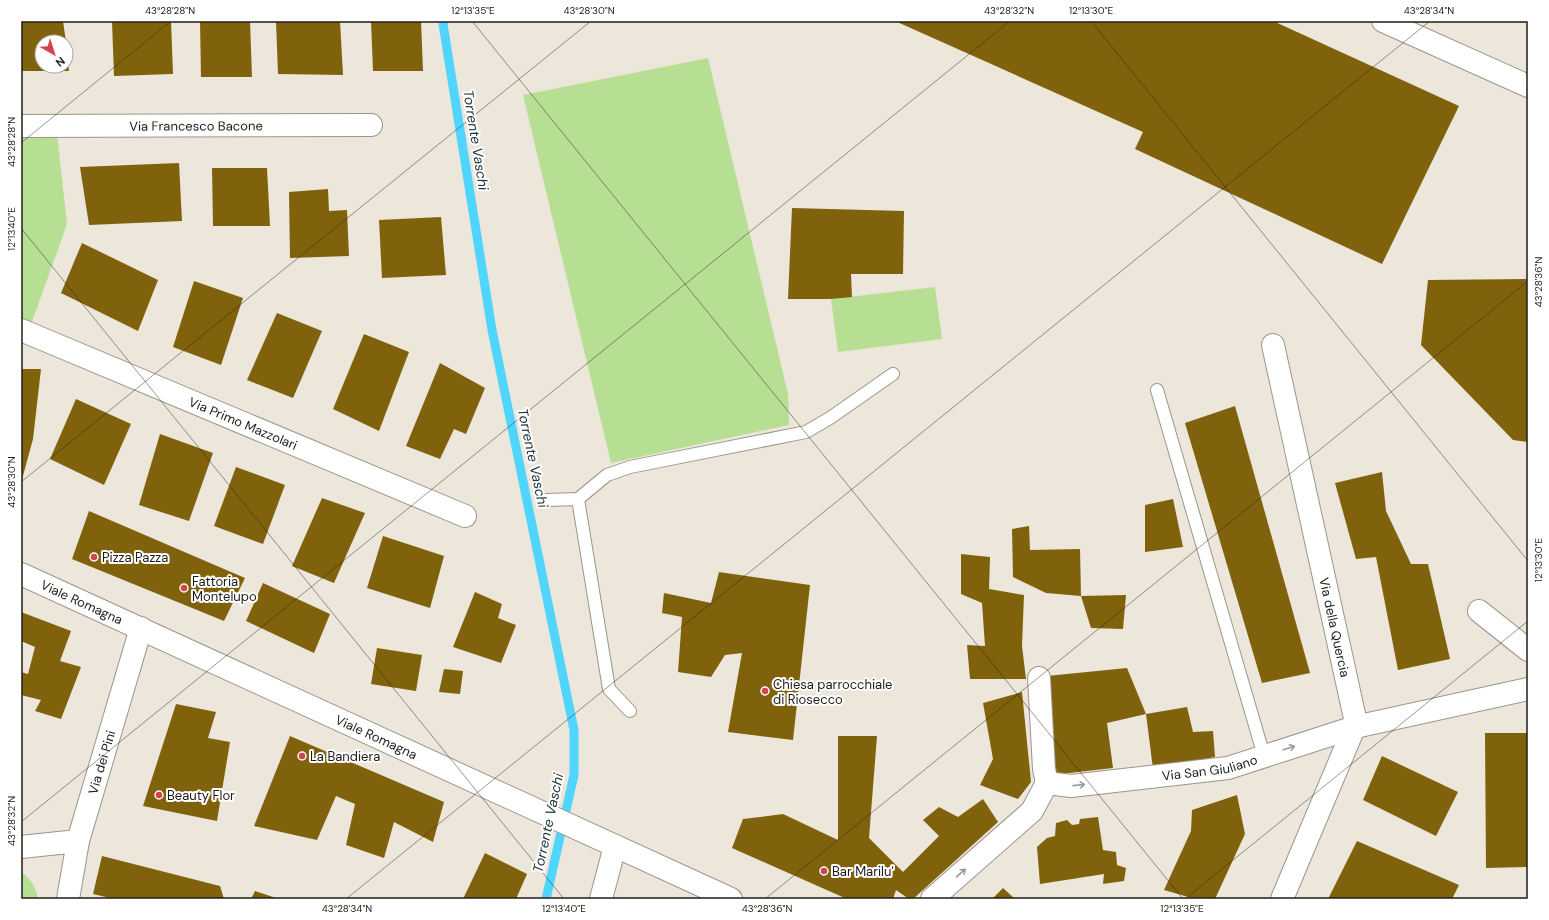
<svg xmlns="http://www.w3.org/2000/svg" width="1549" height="920" viewBox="0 0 1549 920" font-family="'DM Sans',sans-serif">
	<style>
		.green { fill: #b6df94 }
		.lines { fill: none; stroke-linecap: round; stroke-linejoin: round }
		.stream { stroke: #50d6fe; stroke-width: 9 }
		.building { fill: #81620c }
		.lane-casing { stroke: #9b968c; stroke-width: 14 }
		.street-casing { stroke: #9b968c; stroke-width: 24 }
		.secondary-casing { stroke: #9b968c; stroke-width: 24 }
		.lane { stroke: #fff; stroke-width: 12 }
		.street { stroke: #fff; stroke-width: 22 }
		.secondary { stroke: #fff; stroke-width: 22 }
		.oneway { stroke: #9a9997 }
		.ticks { fill: none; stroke: #1e1c18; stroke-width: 1; stroke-opacity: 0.45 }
		.poi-dot { fill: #d3434c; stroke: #fff; stroke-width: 1.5 }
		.labels { text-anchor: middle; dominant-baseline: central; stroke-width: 4; stroke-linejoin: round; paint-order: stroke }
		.street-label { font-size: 13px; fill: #1e1c18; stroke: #fff }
		.poi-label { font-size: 13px; fill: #1e1c18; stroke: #fff; text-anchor: start }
		.water-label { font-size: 14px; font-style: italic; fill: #20373e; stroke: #fff }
		.neatline { fill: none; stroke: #1e1c18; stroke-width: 1.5 }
		.ticks-label { font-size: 10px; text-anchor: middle; fill: #1e1c18 }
	</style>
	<rect width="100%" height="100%" fill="#ece6db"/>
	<!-- green -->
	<g class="green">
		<polygon points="708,58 788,394 789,425 611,463 523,95"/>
		<polygon points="56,125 67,224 28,333 21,330 21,126"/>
		<polygon points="935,287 942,339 838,352 831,299"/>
		<path d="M 21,872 C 31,879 36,887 38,899 L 21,899 Z"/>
	</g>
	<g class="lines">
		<!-- stream -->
		<polyline class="stream" points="444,21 443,24 492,330 574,730 574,775 546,899"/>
	</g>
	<!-- building -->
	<g class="building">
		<polygon points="21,21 63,21 66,42 42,42 42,66 66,66 67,52 69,71 21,71"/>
		<polygon points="112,21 171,21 173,74 114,76"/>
		<polygon points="200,21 250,21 252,77 201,77"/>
		<polygon points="276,21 340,21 343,75 278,74"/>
		<polygon points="371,21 421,21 423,71 373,71"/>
		<polygon points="895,21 1273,21 1459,106 1382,264 1135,149 1143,132"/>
		<polygon points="179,163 182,221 89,225 80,167"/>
		<polygon points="212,168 267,168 270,226 213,226"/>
		<polygon points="328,189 329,211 347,210 349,256 290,258 289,192"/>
		<polygon points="792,208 904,211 903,274 851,274 852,297 831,299 788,299"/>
		<polygon points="441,217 446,275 382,278 379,220"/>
		<polygon points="82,243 158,280 138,331 61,293"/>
		<polygon points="1528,279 1528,442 1513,440 1421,345 1428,280"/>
		<polygon points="194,281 243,298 221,365 173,347"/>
		<polygon points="277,313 322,331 293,398 247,380"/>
		<polygon points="364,334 409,352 379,431 333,409"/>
		<polygon points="440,363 485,388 466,434 454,429 440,459 406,446"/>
		<polygon points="21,369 41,369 33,439 21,483"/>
		<polygon points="76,399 131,424 104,485 50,459"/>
		<polygon points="1235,406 1310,673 1262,683 1185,423"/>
		<polygon points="160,434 213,453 189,521 139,505"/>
		<polygon points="236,467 285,485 263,544 214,526"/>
		<polygon points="1382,472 1386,511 1411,564 1428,564 1450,659 1398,670 1376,557 1356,559 1335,483"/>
		<polygon points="322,498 365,513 334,583 292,566"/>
		<polygon points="1173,499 1183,547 1145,552 1145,505"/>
		<polygon points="89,511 245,578 224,621 72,559"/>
		<polygon points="1029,526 1030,550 1080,549 1081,596 1046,593 1013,577 1012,529"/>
		<polygon points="383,536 444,556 430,608 367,588"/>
		<polygon points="961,554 990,557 989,589 1024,595 1022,646 1026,679 970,679 967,645 985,646 982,603 961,594"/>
		<polygon points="719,572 810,585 793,740 728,732 742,653 725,655 711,677 678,672 682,617 662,613 664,593 711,603"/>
		<polygon points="263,583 330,614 314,653 246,621"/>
		<polygon points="475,592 502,604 498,618 516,625 501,663 453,647"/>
		<polygon points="1126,595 1123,629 1091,628 1081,596"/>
		<polygon points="21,612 71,631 60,661 81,667 61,719 35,711 41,700 21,695 21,672 28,674 35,647 21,641"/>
		<polygon points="377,648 422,655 416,691 371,684"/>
		<polygon points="1127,668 1146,714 1107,723 1113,768 1052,775 1047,676"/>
		<polygon points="444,669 463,671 460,694 439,692"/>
		<polygon points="1022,692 1031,782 1018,799 980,785 993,759 983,703"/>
		<polygon points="176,704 216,712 208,738 230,742 217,821 143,806"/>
		<polygon points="1187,707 1193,732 1213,731 1215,757 1153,769 1146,714"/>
		<polygon points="1485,733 1528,733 1528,867 1486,868"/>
		<polygon points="290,736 444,802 433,842 394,822 384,858 346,845 355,804 336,796 317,840 254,826"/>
		<polygon points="838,736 877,736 869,838 903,872 939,836 923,820 939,807 958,817 983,799 998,822 913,899 909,899 896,890 893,899 847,899 732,848 743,819 783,814 838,840"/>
		<polygon points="1382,756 1458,792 1436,836 1363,800"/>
		<polygon points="1237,795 1245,834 1215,899 1195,899 1164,890 1191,831 1192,810"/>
		<polygon points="1098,817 1103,850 1116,852 1117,865 1126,868 1124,881 1103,884 1104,874 1040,884 1037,847 1047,838 1055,836 1056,823 1067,820 1072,825 1079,824 1080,819"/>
		<polygon points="1357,841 1459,885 1452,899 1328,899"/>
		<polygon points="485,853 527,874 516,899 463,899"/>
		<polygon points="102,856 220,886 224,899 114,899 93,894"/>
		<polygon points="1003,888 1015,899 992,899"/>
		<polygon points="255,891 279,899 251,899"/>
	</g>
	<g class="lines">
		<defs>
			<g id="lane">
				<polyline points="1157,390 1264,756"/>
				<polyline points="578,499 609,689 630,711"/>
				<polyline points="546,500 578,499 607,475 630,467 806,432 830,418 893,374"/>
			</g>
			<g id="street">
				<polyline points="1383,21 1528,86"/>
				<path id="s1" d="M 21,126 L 371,125"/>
				<path id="s2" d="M 21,330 L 465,516"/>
				<path id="s3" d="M 1273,345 L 1356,723 L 1282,899"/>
				<polyline points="1479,611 1528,650"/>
				<polyline points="1039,678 1044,769 1047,783"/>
				<polyline points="21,847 78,841"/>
				<polyline points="601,899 615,846"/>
				<path id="s4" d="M 932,899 L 1032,811 L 1047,783 L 1071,786 L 1228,768 L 1355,727 L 1528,689"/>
			</g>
			<g id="secondary">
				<path id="s5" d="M 21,574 L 731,899"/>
				<path id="s6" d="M 68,899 L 78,841 L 141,628"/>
			</g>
		</defs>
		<!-- lane casing -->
		<use href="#lane" class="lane-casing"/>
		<!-- street casing -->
		<use href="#street" class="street-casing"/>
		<!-- secondary casing -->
		<use href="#secondary" class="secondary-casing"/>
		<!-- lane -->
		<use href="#lane" class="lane"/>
		<!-- street -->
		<use href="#street" class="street"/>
		<!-- secondary -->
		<use href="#secondary" class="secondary"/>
	</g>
	<!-- one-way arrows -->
	<defs><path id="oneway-shaft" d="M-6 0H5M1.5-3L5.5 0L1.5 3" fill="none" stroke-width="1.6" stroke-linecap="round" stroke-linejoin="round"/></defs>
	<g class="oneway">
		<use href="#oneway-shaft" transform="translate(1289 748) rotate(-18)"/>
		<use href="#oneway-shaft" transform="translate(1079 785) rotate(-6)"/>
		<use href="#oneway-shaft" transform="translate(961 873) rotate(-41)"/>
	</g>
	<!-- ticks -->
	<path class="ticks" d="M 472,21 L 1183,899M 1091,21 L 1528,561M 21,143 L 171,21M 21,228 L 564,899M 21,482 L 591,21M 21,822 L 1010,21M 346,899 L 1430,21M 765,899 L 1528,281M 1185,899 L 1528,621"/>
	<!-- markers -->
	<g class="poi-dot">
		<circle cx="94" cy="557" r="4"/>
		<circle cx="184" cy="588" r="4"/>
		<circle cx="765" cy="691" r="4"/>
		<circle cx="302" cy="756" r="4"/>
		<circle cx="159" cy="795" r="4"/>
		<circle cx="824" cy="871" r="4"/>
	</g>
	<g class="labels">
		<!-- street labels -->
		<g class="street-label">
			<text stroke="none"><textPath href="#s1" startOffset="175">Via Francesco Bacone</textPath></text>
			<text stroke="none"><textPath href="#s2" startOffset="241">Via Primo Mazzolari</textPath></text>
			<text stroke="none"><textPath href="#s5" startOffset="67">Viale Romagna</textPath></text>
			<text stroke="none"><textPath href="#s3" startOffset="289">Via della Quercia</textPath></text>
			<text stroke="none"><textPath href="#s5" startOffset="391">Viale Romagna</textPath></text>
			<text stroke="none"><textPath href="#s6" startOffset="141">Via dei Pini</textPath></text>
			<text stroke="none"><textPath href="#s4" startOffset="329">Via San Giuliano</textPath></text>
		</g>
		<!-- poi labels -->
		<g class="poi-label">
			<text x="102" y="557">Pizza Pazza</text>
			<text x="192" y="581">Fattoria<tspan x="192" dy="15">Montelupo</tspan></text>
			<text x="773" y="684">Chiesa parrocchiale<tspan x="773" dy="15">di Riosecco</tspan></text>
			<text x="310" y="756">La Bandiera</text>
			<text x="167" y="795">Beauty Flor</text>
			<text x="832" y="871">Bar Marilu'</text>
		</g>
		<!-- water labels -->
		<g class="water-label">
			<text transform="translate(476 140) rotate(81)">Torrente Vaschi</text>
			<text transform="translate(533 458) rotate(78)">Torrente Vaschi</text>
			<text transform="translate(548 823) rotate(-78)">Torrente Vaschi</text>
		</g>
	</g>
	<!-- border -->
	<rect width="1549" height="920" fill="none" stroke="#ffffff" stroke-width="44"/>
	<!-- north arrow -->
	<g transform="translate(54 54) rotate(141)"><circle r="19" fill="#ffffff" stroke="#a5a4a3"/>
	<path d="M0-3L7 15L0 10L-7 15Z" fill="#d3434c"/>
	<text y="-6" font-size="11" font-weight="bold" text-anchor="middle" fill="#1e1c18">N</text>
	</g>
	<rect x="22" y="22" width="1505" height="876" class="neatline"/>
	<g class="ticks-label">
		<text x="170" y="14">43°28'28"N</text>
		<text x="473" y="14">12°13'35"E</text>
		<text x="589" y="14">43°28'30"N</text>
		<text x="1009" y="14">43°28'32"N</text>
		<text x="1091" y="14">12°13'30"E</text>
		<text x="1429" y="14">43°28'34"N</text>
		<text transform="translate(11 142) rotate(-90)" y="4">43°28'28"N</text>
		<text transform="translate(11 229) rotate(-90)" y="4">12°13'40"E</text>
		<text transform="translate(1538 282) rotate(-90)" y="4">43°28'36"N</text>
		<text transform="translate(11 482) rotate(-90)" y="4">43°28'30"N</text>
		<text transform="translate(1538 560) rotate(-90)" y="4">12°13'30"E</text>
		<text transform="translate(11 821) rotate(-90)" y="4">43°28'32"N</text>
		<text x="347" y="912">43°28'34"N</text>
		<text x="564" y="912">12°13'40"E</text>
		<text x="767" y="912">43°28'36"N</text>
		<text x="1182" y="912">12°13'35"E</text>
	</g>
</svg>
